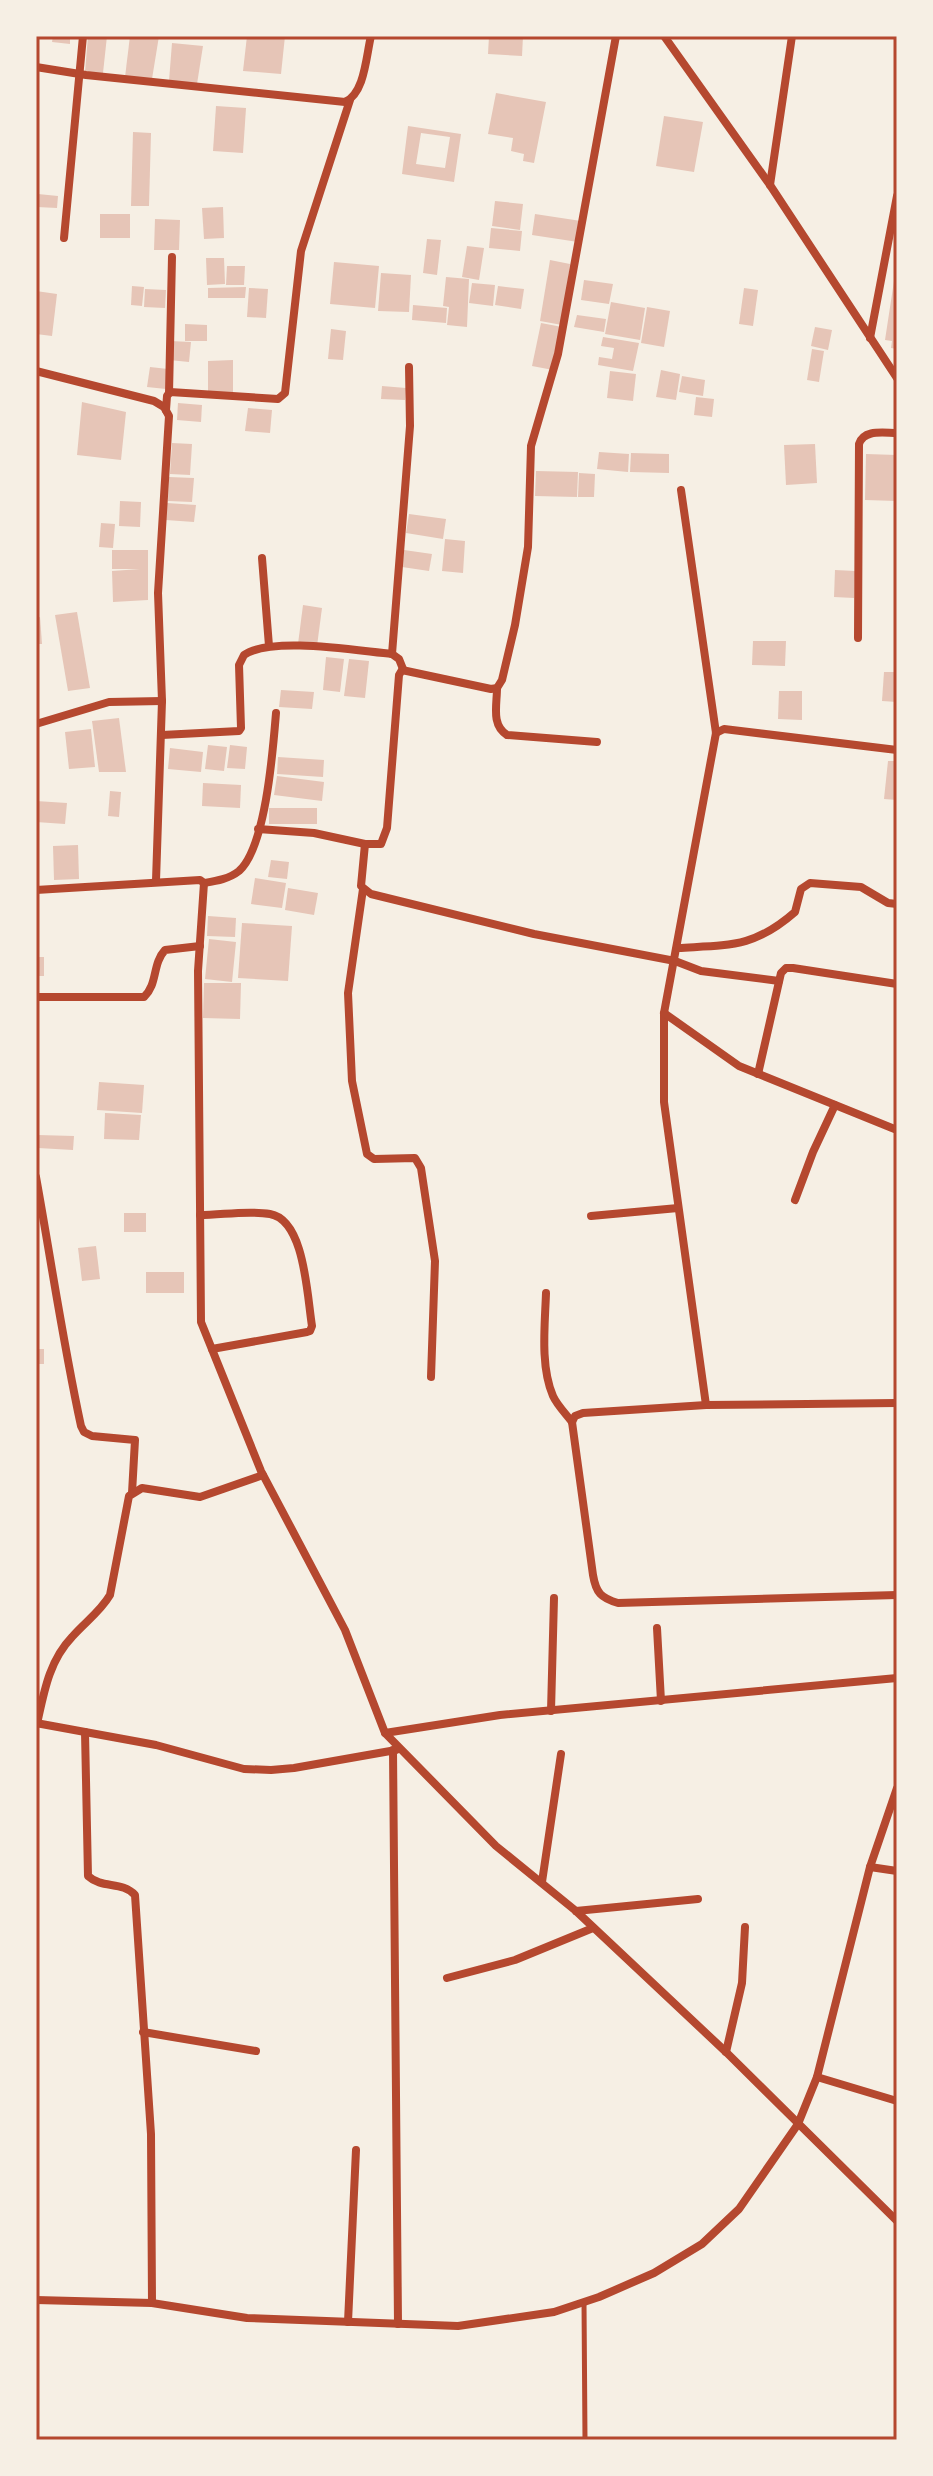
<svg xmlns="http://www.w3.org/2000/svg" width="933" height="2476" viewBox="0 0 933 2476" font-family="Ubuntu,sans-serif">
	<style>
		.building { fill: #e6c5b7; fill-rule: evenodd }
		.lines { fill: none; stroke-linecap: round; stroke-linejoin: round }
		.service { stroke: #b5482f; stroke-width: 5 }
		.minor { stroke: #b5482f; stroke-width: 8 }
		.neatline { fill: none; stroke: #b5482f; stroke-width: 3 }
	</style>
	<rect width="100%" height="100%" fill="#f6efe4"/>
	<!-- building -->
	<g class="building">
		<polygon points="53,36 70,36 70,44 52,42"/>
		<polygon points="88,36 107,36 103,73 85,72"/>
		<polygon points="130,36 159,36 152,79 125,77"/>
		<polygon points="247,36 285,36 281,74 243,71"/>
		<polygon points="489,36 523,36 522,56 488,54"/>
		<polygon points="172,43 203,46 197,84 169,81"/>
		<polygon points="496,93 546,102 534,163 523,161 524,154 511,151 513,138 488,134"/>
		<polygon points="216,106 246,108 243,153 213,151"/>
		<polygon points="664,116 703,122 694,172 656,166"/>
		<path d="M 408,126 L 461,134 L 454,182 L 402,174 ZM 421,133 L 450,137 L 445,168 L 416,164 Z"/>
		<polygon points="133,132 151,133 149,206 131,206"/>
		<polygon points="38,194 58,196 57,208 37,207"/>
		<polygon points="495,201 523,204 520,230 492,226"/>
		<polygon points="223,207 224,238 204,239 202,208"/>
		<rect x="100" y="214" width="30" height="24"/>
		<polygon points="535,214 581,221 578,242 532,235"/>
		<polygon points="155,219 180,220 179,250 154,250"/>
		<polygon points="491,228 522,231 520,251 489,248"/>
		<polygon points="427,239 441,240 437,275 423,273"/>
		<polygon points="467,246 484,248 479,280 462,277"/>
		<polygon points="206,258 224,258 225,284 207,285"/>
		<polygon points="550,260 570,264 562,325 540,321"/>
		<polygon points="334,262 379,266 375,308 330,304"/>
		<polygon points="227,266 245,266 244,285 226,285"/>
		<polygon points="381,273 411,275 409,312 378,311"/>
		<polygon points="446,277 469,279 467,327 447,325 449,307 443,306"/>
		<polygon points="584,280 613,284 609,304 581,300"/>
		<polygon points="894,281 897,282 897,349 891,348 892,341 885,340"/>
		<polygon points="472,283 495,285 493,306 469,303"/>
		<polygon points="132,286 144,287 142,306 131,305"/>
		<polygon points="498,286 524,289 521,309 495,305"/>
		<polygon points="246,287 245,298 208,298 208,288"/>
		<polygon points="249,288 268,289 266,318 247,317"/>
		<polygon points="744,288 758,290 753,326 739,324"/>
		<polygon points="145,289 166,290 165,308 144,307"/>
		<polygon points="36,291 57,294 52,336 36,334"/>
		<polygon points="611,302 645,308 640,340 605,334"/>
		<polygon points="413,305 447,308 446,323 412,320"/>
		<polygon points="647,307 670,311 664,347 641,343"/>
		<polygon points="577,315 606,319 604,332 574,327"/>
		<polygon points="541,323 562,327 553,370 532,366"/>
		<polygon points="185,324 207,325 207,341 185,341"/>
		<polygon points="815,327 832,330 828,350 811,346"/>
		<polygon points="331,329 346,331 343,360 328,359"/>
		<polygon points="603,337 639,343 633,371 598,365 599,357 612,359 614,348 601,346"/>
		<polygon points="170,341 191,342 189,362 169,360"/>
		<polygon points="812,349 824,351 819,382 807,380"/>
		<polygon points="233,360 233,393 208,394 208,361"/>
		<polygon points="150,367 168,369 166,389 147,387"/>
		<polygon points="661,370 680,374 676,400 656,397"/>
		<polygon points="610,371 636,374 633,401 607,398"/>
		<polygon points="682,376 705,380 703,396 679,392"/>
		<polygon points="382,386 406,388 405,400 381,399"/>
		<polygon points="696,397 714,399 712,417 694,415"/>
		<polygon points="82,402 126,412 121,460 77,455"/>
		<polygon points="178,403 202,405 201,422 177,420"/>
		<polygon points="248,408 272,410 270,433 245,431"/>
		<polygon points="172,443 192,444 190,475 170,474"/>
		<polygon points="815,444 817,483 786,485 784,445"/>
		<polygon points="599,452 629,454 628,472 597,469"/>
		<polygon points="631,453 669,454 669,473 630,472"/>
		<polygon points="866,454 897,455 897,501 865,500"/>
		<polygon points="536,471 578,472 577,497 535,496"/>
		<polygon points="579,473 595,474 594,497 578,497"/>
		<polygon points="169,477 194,478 192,502 168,501"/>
		<polygon points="120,501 141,502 140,527 119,526"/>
		<polygon points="167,503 196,505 194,522 166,520"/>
		<polygon points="409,514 446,519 443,539 406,533"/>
		<polygon points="101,523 115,524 113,548 99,547"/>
		<polygon points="445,539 465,541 463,573 442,571"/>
		<polygon points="112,550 148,550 148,600 113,602 112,571 140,569 112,569"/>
		<polygon points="404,550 432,554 429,571 402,567"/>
		<polygon points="835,570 855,571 854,598 834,597"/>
		<polygon points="303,605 322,608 317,646 298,644"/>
		<polygon points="77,612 90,688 68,691 55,615"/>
		<polygon points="40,617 42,644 36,644 36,618"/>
		<polygon points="753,641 786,641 785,666 752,665"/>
		<polygon points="326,657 344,659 340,692 323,690"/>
		<polygon points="349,659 369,661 365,698 344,696"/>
		<polygon points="884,672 897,672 897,702 882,701"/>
		<polygon points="281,690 314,692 312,709 279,707"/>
		<polygon points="779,691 802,691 802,720 778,719"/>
		<polygon points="119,718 126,772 99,772 92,721"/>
		<polygon points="91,729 95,767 69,769 65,732"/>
		<polygon points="208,745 227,747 224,771 205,769"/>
		<polygon points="230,745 247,747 245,769 227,768"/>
		<polygon points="170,748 203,752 201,772 168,769"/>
		<polygon points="278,757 324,760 323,777 277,774"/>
		<polygon points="888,761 897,761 897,800 884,799"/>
		<polygon points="277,776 324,782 322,801 274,795"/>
		<polygon points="203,783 241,785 240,808 202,806"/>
		<polygon points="110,791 121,792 119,817 108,816"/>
		<polygon points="36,801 67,803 65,824 36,822"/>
		<rect x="269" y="808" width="48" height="16"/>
		<polygon points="78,845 79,879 54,880 53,846"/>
		<polygon points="271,860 289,862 287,879 268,877"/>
		<polygon points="255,878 286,883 282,908 251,904"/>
		<polygon points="288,888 318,893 314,915 285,910"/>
		<polygon points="208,916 236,918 235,937 207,936"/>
		<polygon points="242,923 292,926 288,981 238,978"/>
		<polygon points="209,939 236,942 232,982 205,979"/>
		<rect x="36" y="957" width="8" height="19"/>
		<polygon points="204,983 241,983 240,1019 203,1018"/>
		<polygon points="99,1082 144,1085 142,1113 97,1110"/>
		<polygon points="105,1113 141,1115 139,1140 104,1139"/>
		<polygon points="38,1135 74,1136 73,1150 38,1148"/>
		<rect x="124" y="1213" width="22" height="19"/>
		<polygon points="96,1246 100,1279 82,1281 78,1248"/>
		<rect x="146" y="1272" width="38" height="21"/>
		<rect x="36" y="1349" width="8" height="15"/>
	</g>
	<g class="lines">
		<!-- service -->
		<polyline class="service" points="584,2302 585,2440"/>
		<!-- minor -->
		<g class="minor">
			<polyline points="664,36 770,185 897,378"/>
			<path d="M 36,67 L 86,75 L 345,102 C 365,93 366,56 371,36"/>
			<polyline points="770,185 792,36"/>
			<polyline points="64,238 83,36"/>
			<polyline points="870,338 897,196"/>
			<polyline points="36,371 154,401 164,407 169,416 158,593 162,701 156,881"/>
			<polyline points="169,393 172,257"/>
			<polyline points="166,410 167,396 170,392 278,399 285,393 301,251 350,100"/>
			<polyline points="681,490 716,733 664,1013 664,1102 706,1405"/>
			<polyline points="262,558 269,646"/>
			<path d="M 858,638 L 859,444 C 864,429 883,433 897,433"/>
			<polyline points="392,654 410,426 409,367"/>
			<path d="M 497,688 C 497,705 491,725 507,735 L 597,742"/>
			<polyline points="36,724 109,702 162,701"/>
			<polyline points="716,733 724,729 897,750"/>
			<path d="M 162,735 L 239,731 L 241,728 L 239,665 L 244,655 C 271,636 358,651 392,654 L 399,659 L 403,669"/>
			<polyline points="258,829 314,833 365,844 381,844 387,828 399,675 402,670 491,689 497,688 502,680 515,625 528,547 531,446 558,354 616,36"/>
			<polyline points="365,844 361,886 371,894 534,934 675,961 701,971 779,981"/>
			<path d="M 204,883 C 216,881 229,879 239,871 C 266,847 273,749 276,713"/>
			<polyline points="363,889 348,993 352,1081 367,1154 374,1159 415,1158 421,1168 435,1261 431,1377"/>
			<polyline points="36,890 200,880 204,883 198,971 201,1322 261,1471 345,1630 385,1733 496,1846 576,1911 726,2052 897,2221"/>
			<path d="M 678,948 C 729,945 754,948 795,912 L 801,889 L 810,883 L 861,887 L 888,903 L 897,904"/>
			<path d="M 36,997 L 144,997 C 158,984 152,964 165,950 L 200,946"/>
			<polyline points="664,1013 739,1066 897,1130"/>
			<polyline points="758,1074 781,973 786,968 793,968 897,984"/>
			<path d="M 36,1177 C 51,1260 63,1343 81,1426 L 84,1432 L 92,1436 L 135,1440 L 132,1493"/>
			<polyline points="795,1200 813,1152 835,1105"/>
			<path d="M 200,1215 C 222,1215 248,1210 270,1214 C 305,1220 307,1296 312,1326 L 310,1331 L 307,1332 L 212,1349"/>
			<polyline points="591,1216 678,1208"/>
			<path d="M 546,1293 C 545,1324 540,1366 553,1396 C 557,1405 566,1414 572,1422"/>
			<path d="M 897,1403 L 706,1405 L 583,1413 L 575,1416 L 572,1422 L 593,1575 C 596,1593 601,1598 618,1603 L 897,1595"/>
			<polyline points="657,1628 661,1701"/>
			<polyline points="551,1711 554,1598"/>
			<polyline points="36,1723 156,1745 244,1769 271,1770 294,1768 396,1750"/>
			<path d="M 37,1724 C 44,1692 49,1661 72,1637 C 85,1622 100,1612 110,1595 L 129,1496 L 142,1488 L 200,1497 L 263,1475"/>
			<path d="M 85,1732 L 88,1876 C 102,1889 122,1881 135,1895 L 151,2134 L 152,2303"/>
			<polyline points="385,1733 500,1715 897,1678"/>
			<polyline points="393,1750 398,2324"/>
			<polyline points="870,1867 897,1871"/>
			<polyline points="542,1882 561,1754"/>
			<polyline points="576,1911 698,1899"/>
			<polyline points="447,1978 515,1960 593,1928"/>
			<polyline points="143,2032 256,2051"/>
			<polyline points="726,2052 742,1983 745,1927"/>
			<polyline points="817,2077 897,2101"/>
			<polyline points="36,2300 152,2303 247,2318 458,2326 554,2312 599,2297 654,2273 702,2244 739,2209 798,2124 817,2077 870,1867 897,1788"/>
			<polyline points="348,2322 356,2150"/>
		</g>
	</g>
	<!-- border -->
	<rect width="933" height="2476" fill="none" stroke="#f6efe4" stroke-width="76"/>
	<rect x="38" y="38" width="857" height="2400" class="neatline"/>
</svg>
